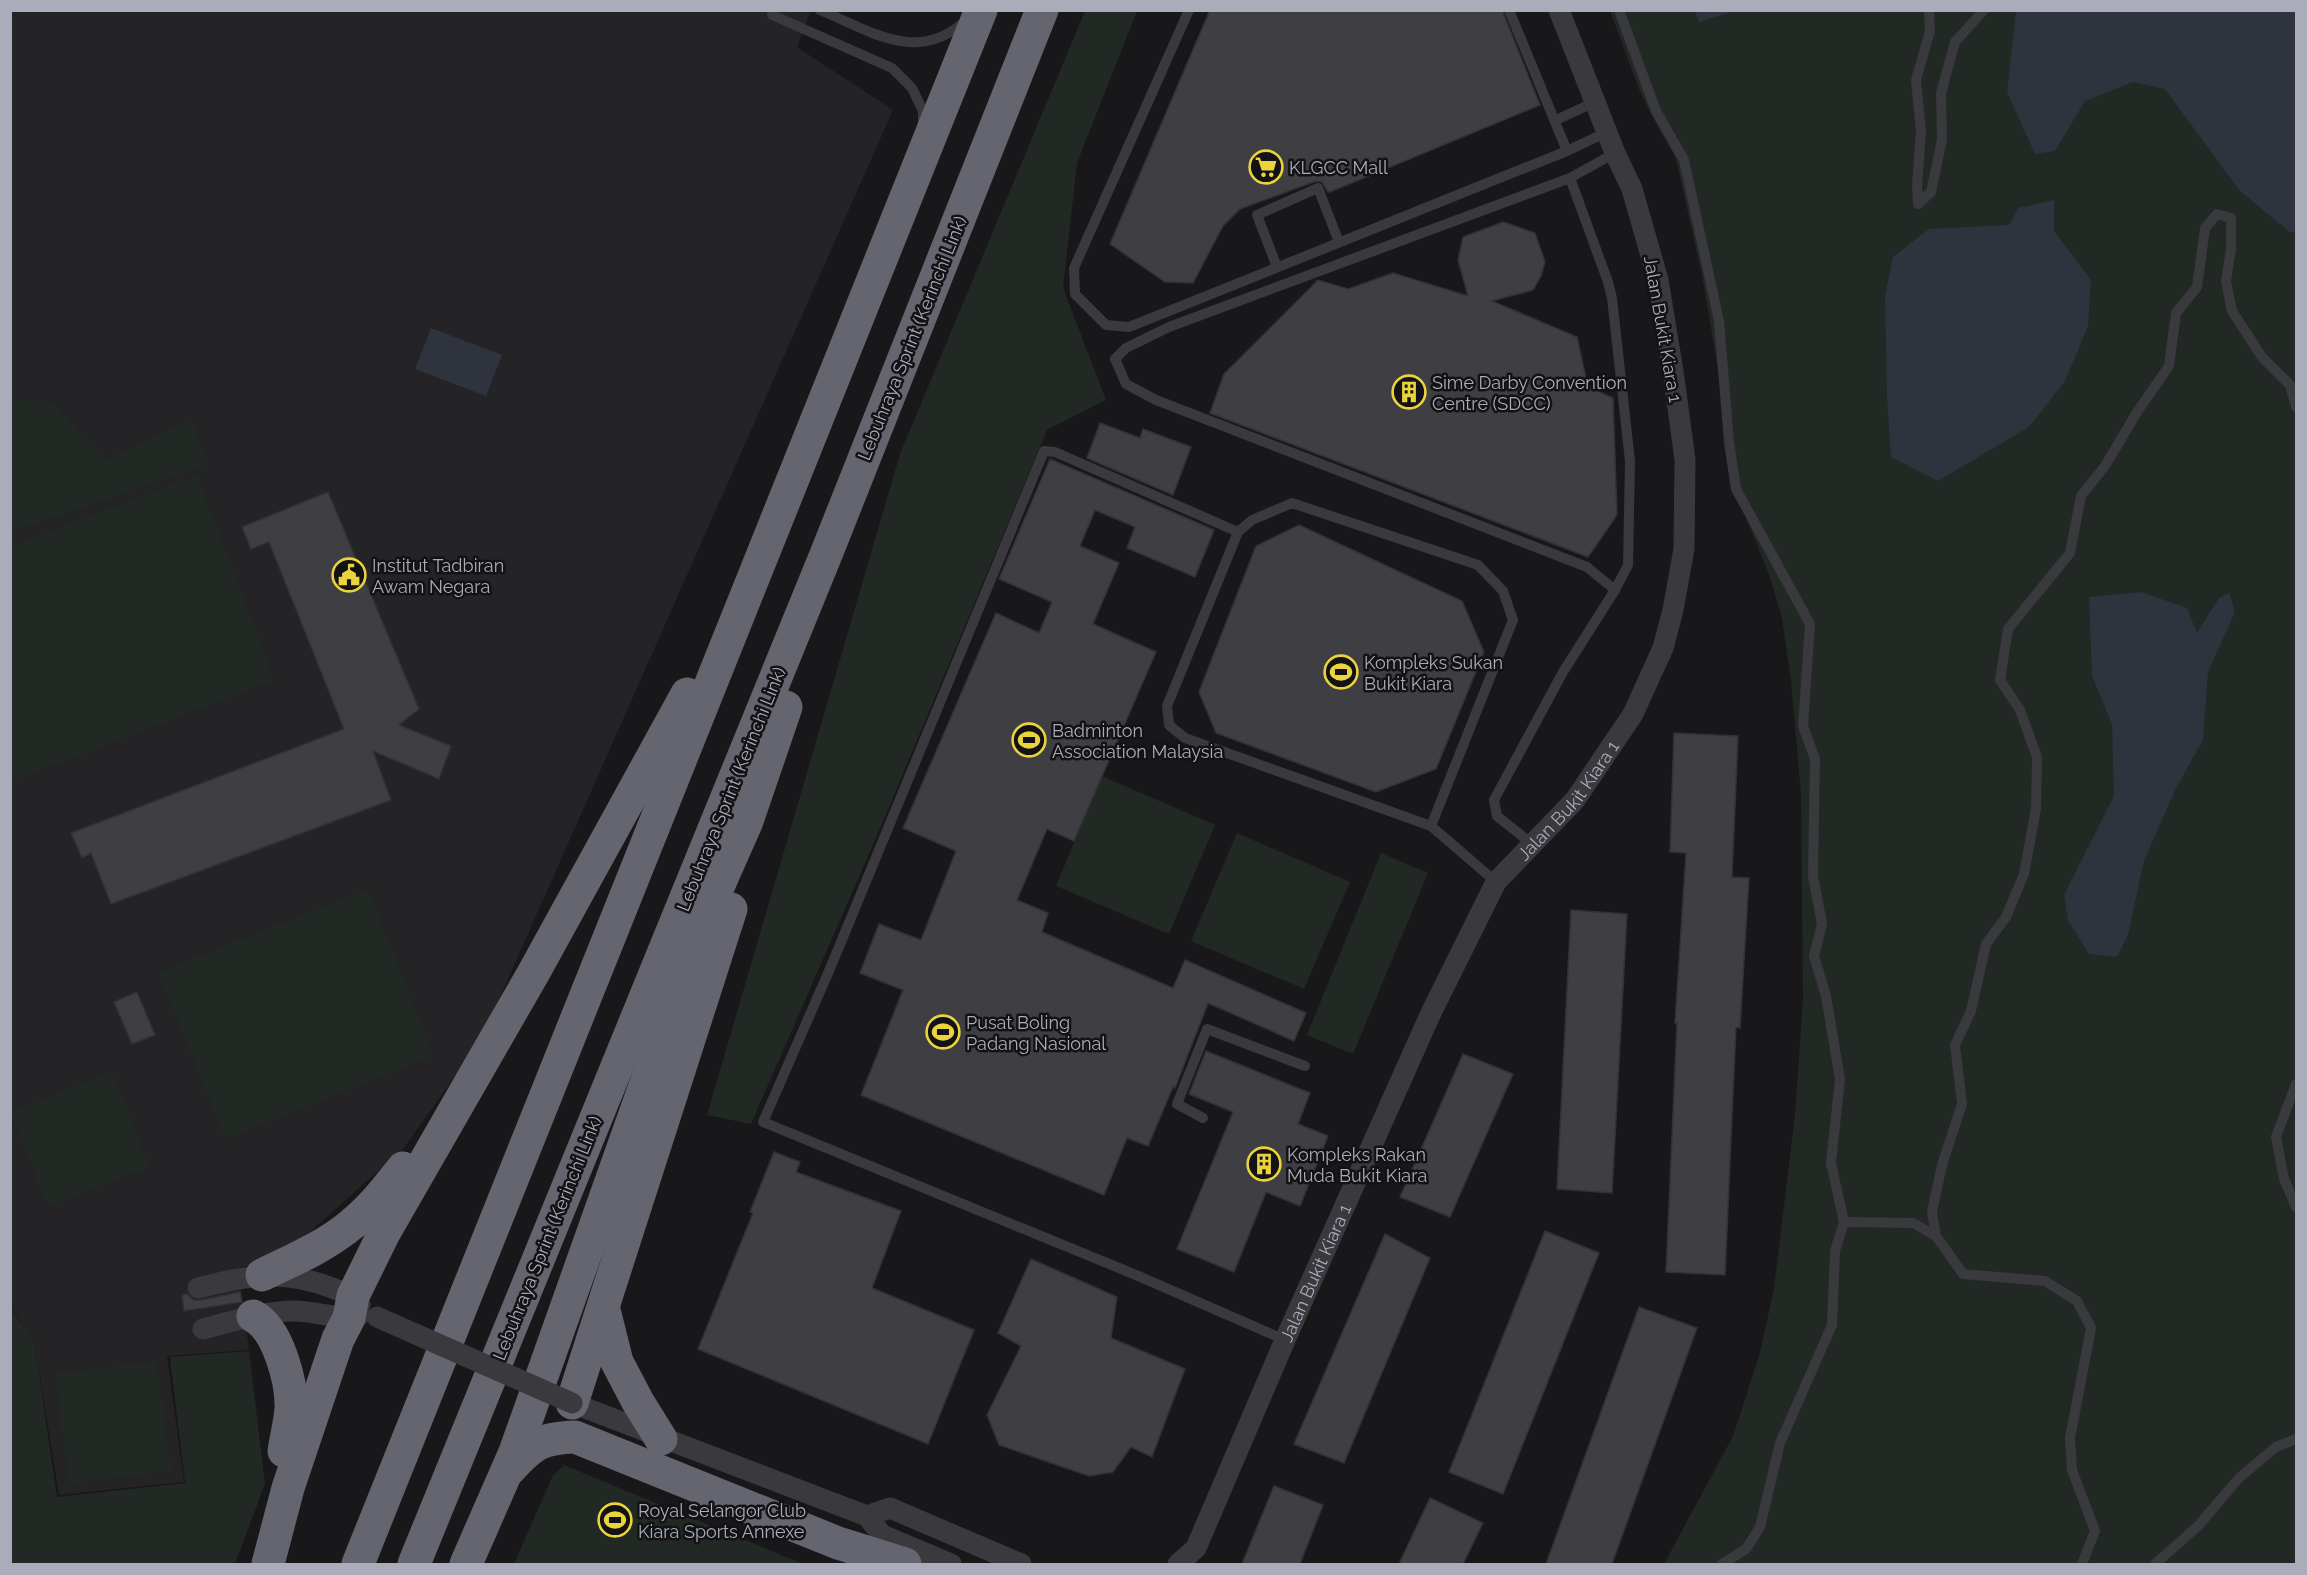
<svg xmlns="http://www.w3.org/2000/svg" width="2307" height="1575" viewBox="0 0 2307 1575" font-family="Raleway,sans-serif">
	<style>
		.built { fill: #242326 }
		.green { fill: #222924 }
		.water { fill: #2e333d }
		.building { fill: #3f3f43; stroke: #323235; stroke-width: 1.5 }
		.lines { fill: none; stroke-linecap: round; stroke-linejoin: round }
		.service { stroke: #39393e; stroke-width: 10 }
		.minor { stroke: #39393e; stroke-width: 21 }
		.motorway { stroke: #65656f; stroke-width: 33 }
		.minor-bridge { stroke: #39393e; stroke-width: 21 }
		.labels { text-anchor: middle; dominant-baseline: central; stroke-width: 5; stroke-linejoin: round; paint-order: stroke }
		.poi-label { font-size: 18px; fill: #aaacb9; stroke: #131214; text-anchor: start }
		.street-label { font-size: 18px; fill: #aaacb9; stroke: #131214 }
	</style>
	<rect width="100%" height="100%" fill="#181719"/>
	<!-- built -->
	<polygon class="built" points="11,11 811,11 797,47 893,110 481,1040 403,1149 303,1238 262,1263 238,1268 249,1350 167,1356 184,1482 59,1495 34,1339 11,1309"/>
	<!-- green -->
	<g class="green">
		<polygon points="1085,11 1137,11 1077,163 1063,288 1106,400 1047,430 879,831 751,1124 707,1115 900,454"/>
		<polygon points="1610,11 2296,11 2296,1564 1664,1564 1733,1436 1760,1353 1774,1288 1795,1115 1803,999 1801,795 1791,680 1782,618 1769,574 1741,506 1702,275 1676,159 1653,118 1639,89"/>
		<polygon points="10,399 51,402 105,459 192,420 209,464 11,532"/>
		<polygon points="197,475 275,680 11,782 11,546"/>
		<polygon points="1089,550 1119,563 1093,624 1156,652 1102,776 1215,825 1169,934 1056,886 1094,795 1074,841 1047,830 1024,882 903,828 996,613 1039,632 1061,582"/>
		<polygon points="1237,833 1350,882 1304,989 1191,941"/>
		<polygon points="1381,853 1428,873 1353,1054 1307,1035"/>
		<polygon points="368,889 434,1056 225,1139 158,972"/>
		<polygon points="112,1071 150,1167 48,1207 11,1112"/>
		<polygon points="10,1309 34,1339 57,1497 185,1483 170,1357 249,1351 265,1484 235,1564 11,1564"/>
		<polygon points="157,1361 171,1471 69,1484 55,1374"/>
		<polygon points="564,1465 803,1564 514,1564 553,1475"/>
	</g>
	<!-- water -->
	<g class="water">
		<polygon points="1695,10 1735,10 1735,11 1699,22"/>
		<polygon points="2016,11 2296,11 2296,231 2291,233 2240,191 2165,89 2133,82 2085,101 2055,151 2035,154 2007,92"/>
		<polygon points="2054,200 2054,231 2091,280 2088,326 2065,381 2029,427 1938,481 1891,457 1887,396 1885,296 1893,257 1929,229 2009,225 2018,208"/>
		<polygon points="431,328 502,355 486,396 415,369"/>
		<polygon points="2141,592 2187,608 2197,633 2219,598 2229,593 2235,612 2208,672 2203,740 2176,788 2144,861 2128,935 2117,957 2089,954 2068,920 2064,895 2114,796 2112,724 2092,676 2089,597"/>
	</g>
	<!-- building -->
	<g class="building">
		<polygon points="1210,10 1502,10 1540,105 1330,192 1328,192 1322,182 1316,181 1240,209 1223,226 1193,283 1165,282 1110,244"/>
		<polygon points="1503,222 1535,233 1545,262 1541,276 1533,290 1492,301 1577,337 1588,387 1613,398 1617,515 1588,557 1210,413 1224,374 1318,280 1348,289 1393,273 1468,296 1458,260 1463,237"/>
		<polygon points="1100,423 1140,438 1143,429 1191,447 1173,495 1087,458"/>
		<polygon points="1050,459 1214,530 1195,577 1127,548 1135,527 1095,510 1080,546 1119,563 1093,624 1156,652 1074,841 1047,829 1017,900 1048,913 1042,932 1173,988 1185,960 1306,1013 1294,1041 1208,1003 1175,1088 1173,1087 1148,1146 1127,1138 1104,1195 861,1095 903,990 860,973 879,924 921,940 956,851 903,828 996,613 1039,633 1052,602 999,579"/>
		<polygon points="328,492 419,709 399,725 451,746 439,779 373,751 391,800 111,904 91,853 82,858 71,833 344,729 269,542 251,549 242,527"/>
		<polygon points="1299,525 1462,601 1484,652 1436,769 1376,792 1216,733 1199,692 1256,546"/>
		<polygon points="1674,733 1738,736 1732,877 1749,878 1740,1028 1736,1027 1725,1275 1666,1272 1677,1023 1675,1023 1686,853 1670,852"/>
		<polygon points="1571,910 1627,914 1612,1193 1557,1189"/>
		<polygon points="137,992 155,1035 132,1044 114,1002"/>
		<polygon points="1206,1051 1310,1093 1298,1124 1328,1136 1300,1206 1266,1192 1234,1272 1177,1249 1233,1112 1189,1094"/>
		<polygon points="1463,1054 1513,1074 1450,1217 1400,1197"/>
		<polygon points="774,1152 800,1162 796,1172 901,1211 872,1288 974,1330 928,1444 698,1349 753,1213 750,1212"/>
		<polygon points="1545,1231 1599,1253 1503,1494 1449,1472"/>
		<polygon points="1385,1234 1430,1258 1344,1463 1294,1444"/>
		<polygon points="1031,1259 1117,1297 1111,1338 1185,1369 1152,1457 1131,1447 1113,1472 1089,1476 999,1445 987,1415 1021,1346 998,1333"/>
		<polygon points="240,1292 242,1302 184,1311 182,1295 187,1294 194,1300 201,1300"/>
		<polygon points="1639,1307 1697,1328 1612,1564 1546,1564"/>
		<polygon points="1274,1486 1323,1505 1300,1564 1242,1564"/>
		<polygon points="1430,1498 1483,1523 1463,1564 1399,1564"/>
	</g>
	<g class="lines">
		<!-- service -->
		<g class="service">
			<path d="M 820,10 C 870,31 919,65 966,20"/>
			<polyline points="1189,10 1074,268 1075,294 1106,325 1129,327 1567,151 1607,132"/>
			<polyline points="1509,10 1567,151"/>
			<polyline points="1619,10 1656,111 1684,160 1719,321 1729,442 1736,489 1810,624 1803,726 1815,759 1813,876 1822,924 1814,956 1826,996 1840,1079 1831,1163 1844,1222 1835,1251 1832,1325 1780,1443 1760,1527 1746,1549 1722,1564"/>
			<polyline points="1929,10 1930,31 1916,80 1921,132 1917,186 1918,204 1931,192 1942,140 1941,93 1955,42 1984,10"/>
			<polyline points="772,15 892,68 912,88 923,111 923,123"/>
			<polyline points="1556,120 1595,102"/>
			<polyline points="1615,153 1570,178 1169,327 1126,348 1115,359 1126,384 1156,400 1587,567 1615,590"/>
			<polyline points="1277,267 1257,215 1318,188 1339,242"/>
			<polygon points="1292,503 1478,565 1503,591 1513,620 1431,826 1185,738 1169,725 1167,706 1238,532 1252,520"/>
			<polyline points="1238,532 1055,452 1044,451 829,971 763,1122 1136,1275 1285,1340"/>
			<polyline points="1431,826 1496,882"/>
			<polyline points="1532,844 1497,816 1494,800 1563,672 1615,590 1628,565 1630,461 1612,298 1608,282 1570,178"/>
			<polyline points="2296,1084 2276,1137 2284,1179 2296,1207"/>
			<polyline points="1203,1118 1177,1104 1207,1029 1305,1066"/>
			<polyline points="1844,1222 1913,1223 1936,1236 1963,1274 2045,1281 2077,1301 2091,1328 2070,1438 2072,1470 2095,1531 2082,1564"/>
			<polyline points="1936,1236 1932,1212 1942,1165 1962,1104 1955,1045 1971,1011 1986,944 2006,917 2024,874 2036,809 2037,757 2020,710 2000,680 2008,629 2070,553 2081,496 2105,466 2137,412 2169,366 2176,313 2197,287 2205,228 2217,214 2231,218 2231,249 2226,281 2232,311 2262,357 2290,385 2296,407"/>
			<polyline points="2155,1564 2198,1526 2239,1478 2276,1447 2296,1439"/>
		</g>
		<!-- minor -->
		<g class="minor">
			<path d="M 198,1288 C 247,1275 285,1269 332,1288 C 344,1292 352,1295 360,1305"/>
			<path d="M 203,1329 C 233,1321 264,1311 295,1311 C 316,1311 339,1321 360,1315"/>
			<polyline points="572,1403 867,1516 882,1535 951,1564"/>
			<polyline points="867,1516 890,1508 1021,1564"/>
			<path id="s1" d="M 1178,1564 L 1196,1548 L 1285,1340 L 1430,1015 L 1496,882 L 1575,800 L 1633,714 L 1663,648 L 1673,610 L 1684,549 L 1685,460 L 1673,371 L 1658,280 L 1632,189 L 1615,153 L 1559,10"/>
		</g>
		<!-- motorway -->
		<g class="motorway">
			<path d="M 262,1275 C 293,1260 326,1246 352,1224 C 372,1208 387,1188 403,1168"/>
			<polyline points="604,1310 617,1362 638,1402 661,1439"/>
			<path d="M 253,1316 C 278,1329 292,1382 291,1409 C 290,1423 286,1437 284,1451"/>
			<polyline points="572,1403 731,909"/>
			<path d="M 509,1470 C 532,1445 540,1438 575,1437 L 838,1543 L 905,1564"/>
			<polyline points="268,1564 288,1488 338,1339 349,1318 353,1296 384,1233 534,972 687,694"/>
			<polyline points="358,1564 981,10"/>
			<polyline points="414,1564 827,552 1042,10"/>
			<polyline points="466,1564 515,1452 706,914 747,821 786,707"/>
		</g>
		<!-- minor-bridge -->
		<polyline class="minor-bridge" points="377,1317 572,1403"/>
	</g>
	<!-- icons -->
	<defs>
		<symbol id="supermarket-ring" viewBox="-11 -11 22 22"><circle r="9.5" fill="#131214" stroke="#ead43e" stroke-width="1.5"/><path d="M-6-5.5h2.5l.6 2H6L4.5 2H-2.5L-4.4-4H-6ZM-1.5 3.2a1.3 1.3 0 1 0 .1 0ZM3 3.2a1.3 1.3 0 1 0 .1 0Z" fill="#ead43e"/></symbol>
		<symbol id="building-ring" viewBox="-11 -11 22 22"><circle r="9.5" fill="#131214" stroke="#ead43e" stroke-width="1.5"/><path d="M-4-6H4V6H1V3H-1V6H-4ZM-2.5-4.3h1.7v1.8h-1.7ZM.8-4.3h1.7v1.8H.8ZM-2.5-1h1.7V.8h-1.7ZM.8-1h1.7V.8H.8Z" fill="#ead43e"/></symbol>
		<symbol id="civic-ring" viewBox="-11 -11 22 22"><circle r="9.5" fill="#131214" stroke="#ead43e" stroke-width="1.5"/><path d="M-.6-6.5H3V-4.5H.6V-3L4-1V1h2V6H-6V1h2V-1L-.6-3ZM-1.2 2.5V6h2.4V2.5Z" fill="#ead43e"/></symbol>
		<symbol id="stadium-ring" viewBox="-11 -11 22 22"><circle r="9.5" fill="#131214" stroke="#ead43e" stroke-width="1.5"/><path d="M0-5a6.5 5 0 1 0 0 10a6.5 5 0 1 0 0-10ZM-3.5-1.8h7v3.6h-7Z" fill="#ead43e"/></symbol>
	</defs>
	<g fill-rule="evenodd">
		<use href="#supermarket-ring" x="1247" y="148" width="38" height="38"/>
		<use href="#building-ring" x="1390" y="373" width="38" height="38"/>
		<use href="#civic-ring" x="330" y="556" width="38" height="38"/>
		<use href="#stadium-ring" x="1322" y="653" width="38" height="38"/>
		<use href="#stadium-ring" x="1010" y="721" width="38" height="38"/>
		<use href="#stadium-ring" x="924" y="1013" width="38" height="38"/>
		<use href="#building-ring" x="1245" y="1145" width="38" height="38"/>
		<use href="#stadium-ring" x="596" y="1501" width="38" height="38"/>
	</g>
	<g class="labels">
		<!-- poi labels -->
		<g class="poi-label">
			<text x="1289" y="167">KLGCC Mall</text>
			<text x="1432" y="382">Sime Darby Convention<tspan x="1432" dy="21">Centre (SDCC)</tspan></text>
			<text x="372" y="565">Institut Tadbiran<tspan x="372" dy="21">Awam Negara</tspan></text>
			<text x="1364" y="662">Kompleks Sukan<tspan x="1364" dy="21">Bukit Kiara</tspan></text>
			<text x="1052" y="730">Badminton<tspan x="1052" dy="21">Association Malaysia</tspan></text>
			<text x="966" y="1022">Pusat Boling<tspan x="966" dy="21">Padang Nasional</tspan></text>
			<text x="1287" y="1154">Kompleks Rakan<tspan x="1287" dy="21">Muda Bukit Kiara</tspan></text>
			<text x="638" y="1510">Royal Selangor Club<tspan x="638" dy="21">Kiara Sports Annexe</tspan></text>
		</g>
		<!-- street labels -->
		<g class="street-label">
			<text transform="translate(1663 329) rotate(80)">Jalan Bukit Kiara 1</text>
			<text transform="translate(912 338) rotate(-68)">Lebuhraya Sprint (Kerinchi Link)</text>
			<text transform="translate(731 789) rotate(-68)">Lebuhraya Sprint (Kerinchi Link)</text>
			<text stroke="none"><textPath href="#s1" startOffset="864">Jalan Bukit Kiara 1</textPath></text>
			<text transform="translate(547 1238) rotate(-68)">Lebuhraya Sprint (Kerinchi Link)</text>
			<text stroke="none"><textPath href="#s1" startOffset="324">Jalan Bukit Kiara 1</textPath></text>
		</g>
	</g>
	<!-- border -->
	<rect width="2307" height="1575" fill="none" stroke="#aaacb9" stroke-width="24"/>
</svg>
